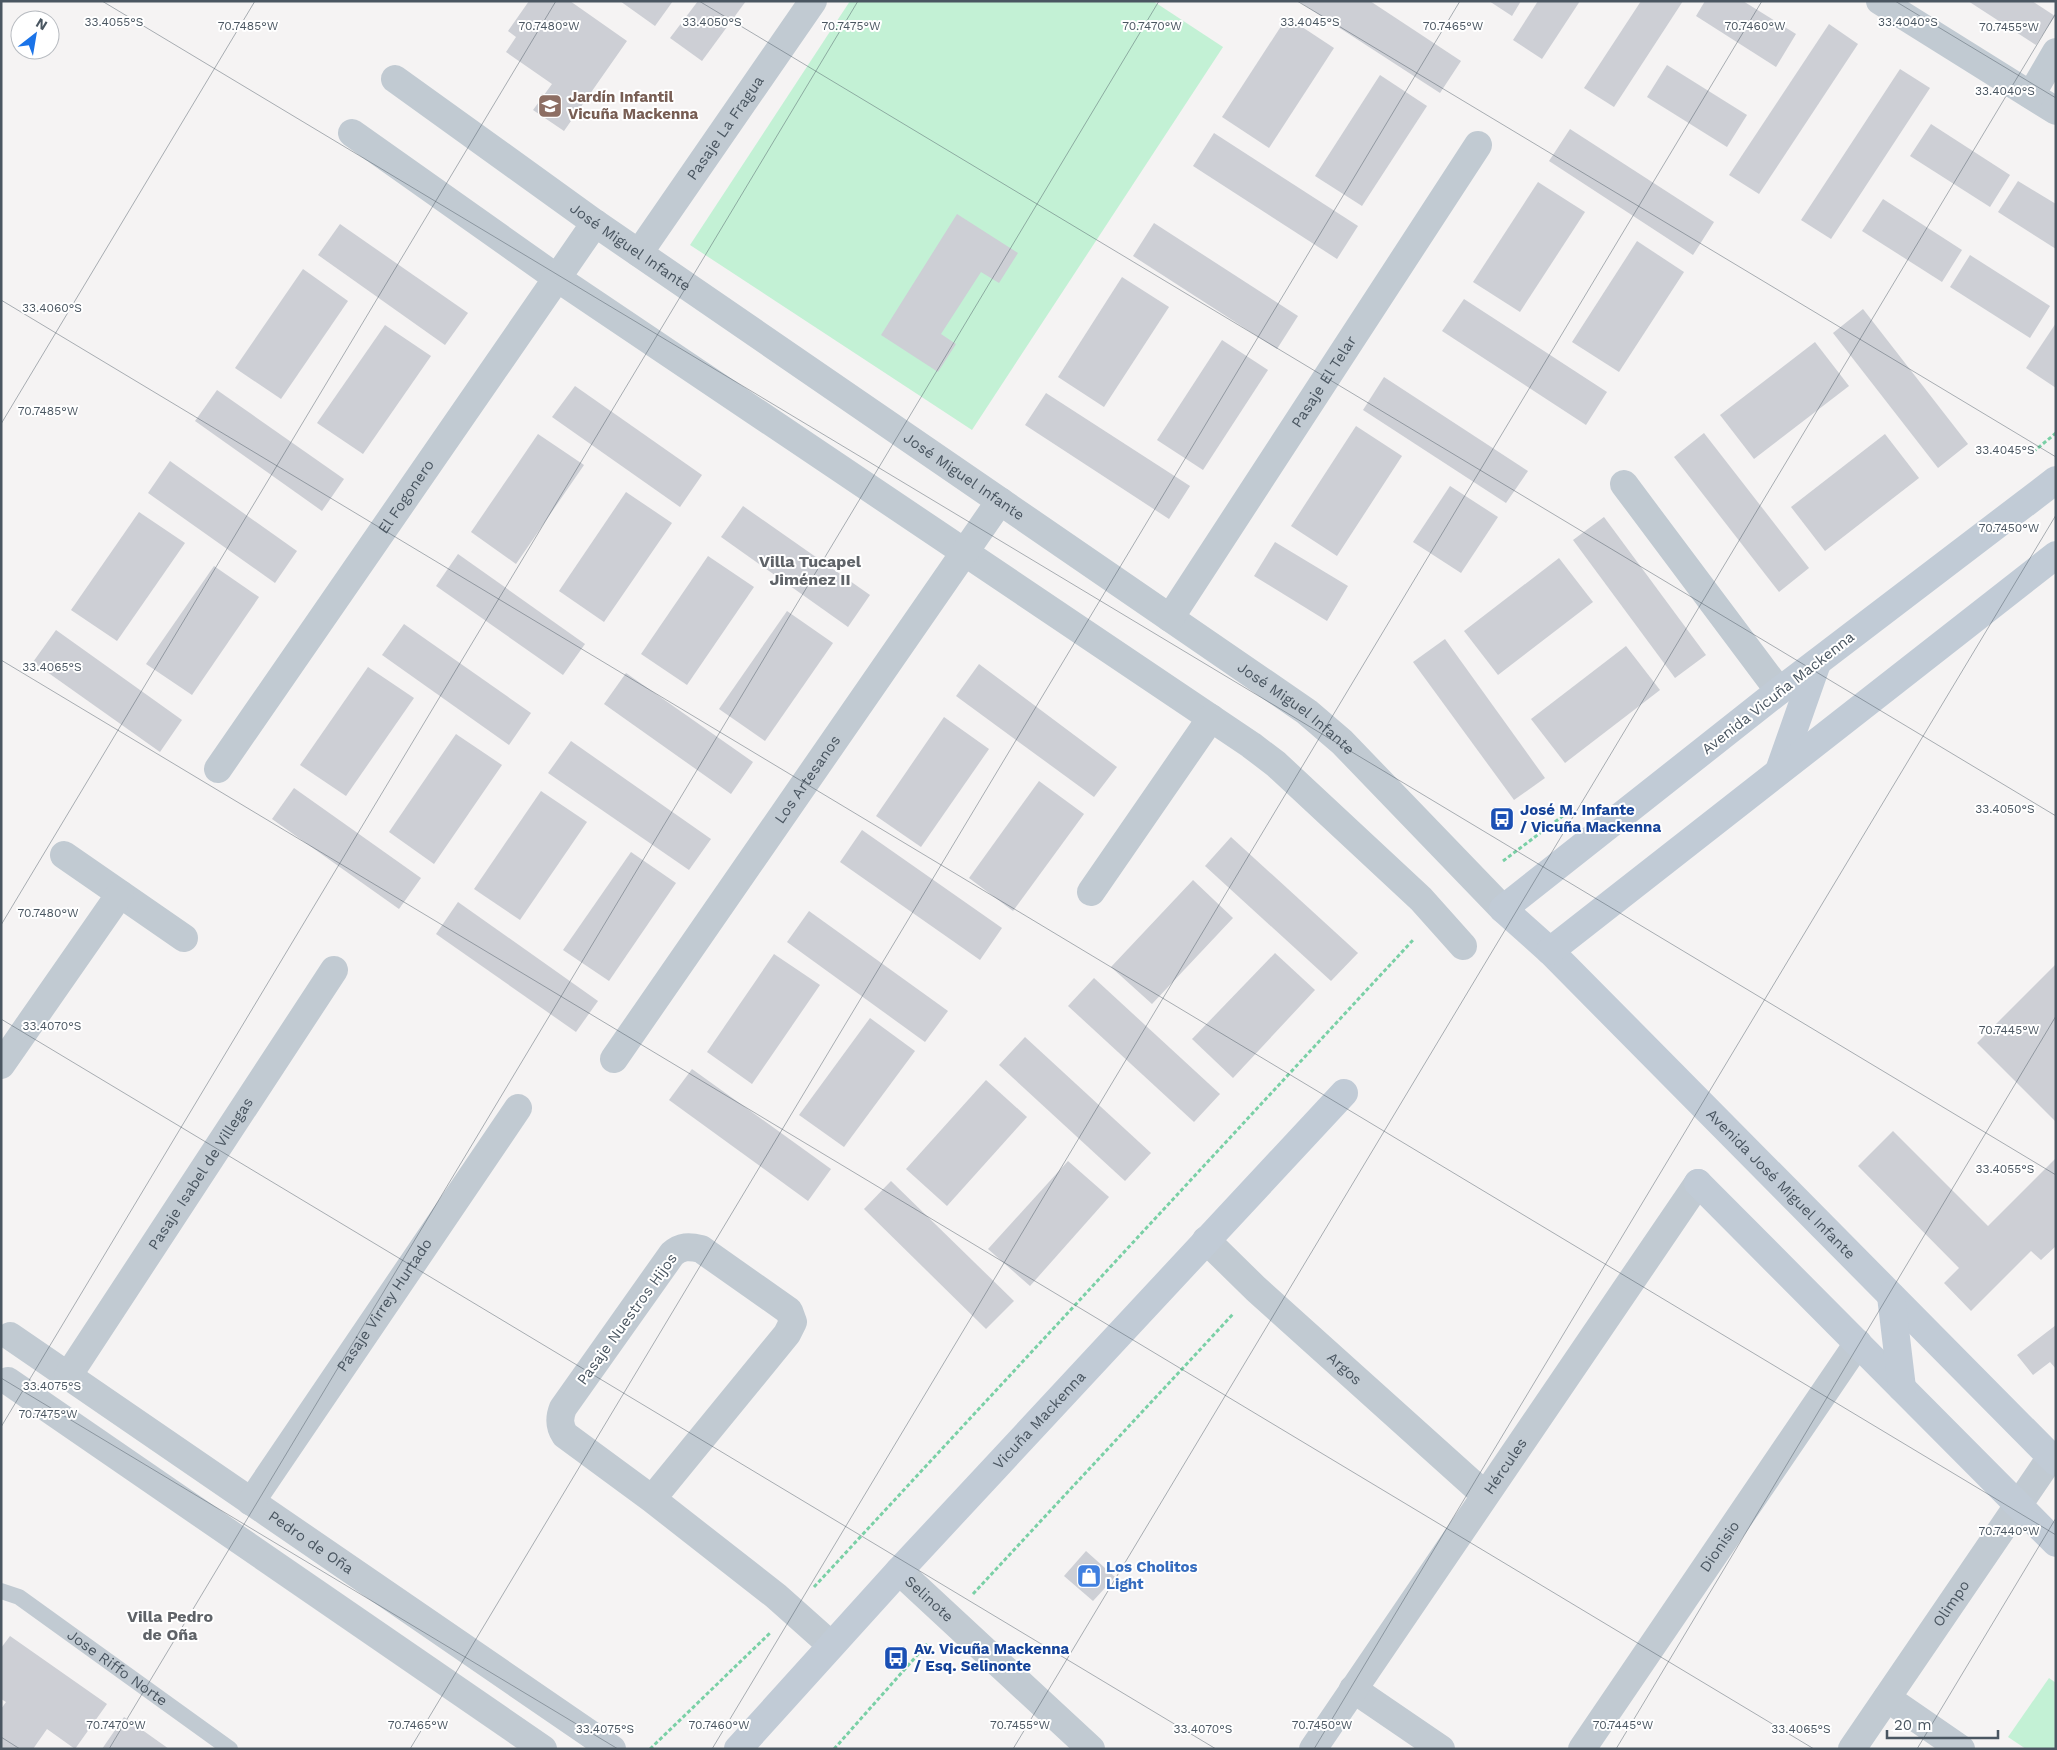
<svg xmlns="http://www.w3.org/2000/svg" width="2057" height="1750" viewBox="0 0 2057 1750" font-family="'Work Sans',sans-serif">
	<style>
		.green { fill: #c3f1d5 }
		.building { fill: #cdcfd5 }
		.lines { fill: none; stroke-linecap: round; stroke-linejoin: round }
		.path { stroke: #7ad0a6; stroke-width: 3; stroke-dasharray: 4 2.5; stroke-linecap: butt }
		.service { stroke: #c1cad2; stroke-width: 16 }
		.minor { stroke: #c1cad2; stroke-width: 28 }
		.secondary { stroke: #c1cbd6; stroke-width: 28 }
		.ticks { fill: none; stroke: #4a5661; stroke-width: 1; stroke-opacity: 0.45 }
		.labels { text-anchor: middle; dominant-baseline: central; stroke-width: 4; stroke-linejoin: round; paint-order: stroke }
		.education-label { font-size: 15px; font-weight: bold; fill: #785e54; stroke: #fff; text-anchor: start }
		.street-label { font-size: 15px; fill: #4a5661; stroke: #fff }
		.transit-label { font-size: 15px; font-weight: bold; fill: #164399; stroke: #fff; text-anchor: start }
		.shop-label { font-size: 15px; font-weight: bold; fill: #366cbe; stroke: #fff; text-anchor: start }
		.neighbourhood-label { font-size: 16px; font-weight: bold; fill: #5f6368; stroke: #fff }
		.ticks-label { font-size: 12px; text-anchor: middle; fill: #4a5661; stroke: #fff; stroke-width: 4; stroke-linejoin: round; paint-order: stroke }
	</style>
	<rect width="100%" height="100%" fill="#f5f3f3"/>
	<!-- green -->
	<g class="green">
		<polygon points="850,1 1153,1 1223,47 972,430 690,245"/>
		<polygon points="2049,1678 2056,1683 2056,1749 2026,1749 2008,1737"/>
	</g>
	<!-- building -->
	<g class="building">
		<polygon points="529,1 570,1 627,41 564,131 533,110 552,84 506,52 516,37 508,31"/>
		<polygon points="620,1 673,1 655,26"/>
		<polygon points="698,1 746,1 702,61 670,38"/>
		<polygon points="1298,1 1370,1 1461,61 1440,93"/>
		<polygon points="1489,1 1521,1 1512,16"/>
		<polygon points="1538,1 1580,1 1542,59 1513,40"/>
		<polygon points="1641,1 1683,1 1614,107 1584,88"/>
		<polygon points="1705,1 1743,1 1796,34 1776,67 1696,16"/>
		<polygon points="1968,1 2032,1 2055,16 2036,45"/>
		<polygon points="1287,17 1334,48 1269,148 1222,117"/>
		<polygon points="1829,24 1858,44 1759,194 1729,175"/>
		<polygon points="1667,65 1747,115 1727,147 1647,97"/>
		<polygon points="1900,69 1930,88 1831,239 1801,220"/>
		<polygon points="1380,75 1427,106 1362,206 1315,176"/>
		<polygon points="1931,124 2010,175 1990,207 1910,156"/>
		<polygon points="1570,129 1714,222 1693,255 1549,161"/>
		<polygon points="1214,133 1358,226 1337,259 1193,166"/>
		<polygon points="2018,181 2056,204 2056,249 1998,212"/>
		<polygon points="1538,182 1585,212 1520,312 1473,282"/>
		<polygon points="1883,199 1962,250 1942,282 1862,231"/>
		<polygon points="957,214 1018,253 999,283 981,272 941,334 956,344 938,372 881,335"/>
		<polygon points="1154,223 1298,316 1277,349 1133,256"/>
		<polygon points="340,224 468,313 445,345 318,255"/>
		<polygon points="1637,241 1684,272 1619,372 1572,342"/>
		<polygon points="1970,255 2050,306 2030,338 1950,287"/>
		<polygon points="303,269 348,301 281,399 235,368"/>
		<polygon points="1122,277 1169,307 1104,407 1058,377"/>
		<polygon points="1464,299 1607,392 1586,425 1442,331"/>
		<polygon points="1863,309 1968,444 1938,468 1833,333"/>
		<polygon points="2056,323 2056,388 2026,368"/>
		<polygon points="385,325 431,356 363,454 317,423"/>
		<polygon points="1222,340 1268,370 1203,470 1157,440"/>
		<polygon points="1815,342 1849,386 1754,459 1720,415"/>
		<polygon points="1384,377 1528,471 1506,503 1363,410"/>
		<polygon points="575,386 702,475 680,507 552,417"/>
		<polygon points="217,390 344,479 322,511 195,421"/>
		<polygon points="1046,393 1190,486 1169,519 1025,425"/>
		<polygon points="1356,426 1402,456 1337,556 1291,526"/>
		<polygon points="1704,433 1809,568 1779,592 1674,457"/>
		<polygon points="538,434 584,465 516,564 471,532"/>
		<polygon points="1885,434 1919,478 1825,551 1791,507"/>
		<polygon points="170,461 297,551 275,583 148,493"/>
		<polygon points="1450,486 1498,517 1461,573 1413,542"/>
		<polygon points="626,492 672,523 604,622 559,591"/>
		<polygon points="743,506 870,595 848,627 721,537"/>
		<polygon points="139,512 185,543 117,641 71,610"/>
		<polygon points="1604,517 1706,655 1675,678 1573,540"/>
		<polygon points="1275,542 1348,586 1327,621 1254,576"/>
		<polygon points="458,554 585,644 563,675 436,586"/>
		<polygon points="708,556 754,587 687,685 641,654"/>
		<polygon points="1559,558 1593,602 1498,675 1464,631"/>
		<polygon points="214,566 259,597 192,695 146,664"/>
		<polygon points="787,611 833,643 765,741 719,709"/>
		<polygon points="404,624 531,713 509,745 382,655"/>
		<polygon points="56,630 182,720 160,752 33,662"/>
		<polygon points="1445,639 1545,778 1514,800 1413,662"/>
		<polygon points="1626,646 1660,690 1565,763 1531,719"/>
		<polygon points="979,664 1117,767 1094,797 956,696"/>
		<polygon points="368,667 414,698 346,796 300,765"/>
		<polygon points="626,673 753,762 731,794 604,704"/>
		<polygon points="944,717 989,749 921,847 876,816"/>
		<polygon points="456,734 502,765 434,864 389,832"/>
		<polygon points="571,741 711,839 689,870 548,773"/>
		<polygon points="1039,781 1084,814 1013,911 969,878"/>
		<polygon points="294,788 421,878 399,909 272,819"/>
		<polygon points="541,791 587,822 520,920 474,889"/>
		<polygon points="862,830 1002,928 980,960 840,862"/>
		<polygon points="1231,837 1358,953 1331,981 1205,866"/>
		<polygon points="631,852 676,883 609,981 563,950"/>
		<polygon points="1193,880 1233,918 1152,1004 1111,967"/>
		<polygon points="458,902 598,1001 576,1032 436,934"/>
		<polygon points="809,911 948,1011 925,1042 787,942"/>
		<polygon points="1275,953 1315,990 1233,1078 1192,1039"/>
		<polygon points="774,954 820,985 752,1084 707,1052"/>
		<polygon points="2056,964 2056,1122 1977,1043"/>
		<polygon points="1094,978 1220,1094 1194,1122 1068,1006"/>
		<polygon points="870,1018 915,1051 844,1147 799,1115"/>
		<polygon points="1025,1037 1151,1153 1125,1181 999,1065"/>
		<polygon points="692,1069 831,1169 808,1201 669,1100"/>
		<polygon points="986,1080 1027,1117 947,1206 906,1169"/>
		<polygon points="1893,1131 1988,1226 2056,1158 2056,1246 2041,1260 2031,1251 1971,1311 1944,1283 1959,1268 1858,1166"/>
		<polygon points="1068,1161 1109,1197 1030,1286 988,1249"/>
		<polygon points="891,1181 1014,1301 986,1329 864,1209"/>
		<polygon points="2056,1325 2056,1369 2050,1362 2033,1375 2017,1355"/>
		<polygon points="1086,1551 1115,1577 1093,1601 1064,1576"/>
		<polygon points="10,1636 107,1704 75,1749 47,1729 33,1749 1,1749 1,1709 6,1702 1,1699 1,1648"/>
		<polygon points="124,1717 169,1749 102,1749"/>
	</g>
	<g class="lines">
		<!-- path -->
		<g class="path">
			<polyline points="2033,452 2056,433"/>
			<polyline points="1503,861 1572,809"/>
			<polyline points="814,1587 1413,940"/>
			<polyline points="973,1594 1234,1313"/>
			<polyline points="650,1749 770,1633"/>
			<polyline points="834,1749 928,1643"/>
		</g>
		<!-- service -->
		<path class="service" id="s1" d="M 1,1591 L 19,1597 L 230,1749"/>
		<!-- minor -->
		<g class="minor">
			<polyline points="1880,1 2056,111"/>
			<path id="s2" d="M 395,79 L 595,223 L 1307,712 L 1342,742 L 1503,909"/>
			<polyline points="2031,95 2056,52"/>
			<polyline points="352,133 557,278 1251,745 1276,764 1421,899 1463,946"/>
			<path id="s3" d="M 639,253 L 813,1"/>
			<polyline points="1624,484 1779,691"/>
			<path id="s4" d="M 1170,618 L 1478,145"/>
			<path id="s5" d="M 218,769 L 595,223"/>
			<polyline points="64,855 184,938"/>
			<polyline points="1091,892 1211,718"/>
			<path id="s6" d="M 614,1059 L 1000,501"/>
			<polyline points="1,1065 120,894"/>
			<path id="s7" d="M 1206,1240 L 1256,1289 L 1485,1495"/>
			<path id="s8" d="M 10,1336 L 612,1749"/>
			<path id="s9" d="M 68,1376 L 334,970"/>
			<polyline points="8,1381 543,1749"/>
			<path d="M 652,1499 L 787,1334 L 793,1322 L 789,1311 L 701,1249 C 689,1246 681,1246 672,1254 L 563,1408 C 559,1418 559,1426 565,1435 L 652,1499 L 776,1596 L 831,1645"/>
			<path id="s10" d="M 251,1502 L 518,1108"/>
			<path id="s11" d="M 899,1571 L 1091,1749"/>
			<polyline points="1353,1689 1441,1749"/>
			<polyline points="1887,1698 1961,1749"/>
			<path id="s12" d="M 1313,1749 L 1698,1183"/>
			<path id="s13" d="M 1582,1749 L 1858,1343"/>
			<path id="s14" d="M 1852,1749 L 2051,1457"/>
		</g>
		<!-- secondary -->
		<g class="secondary">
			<path id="s15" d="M 2056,480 L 1779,691 L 1503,909 L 1550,951 L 2056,1462"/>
			<polyline points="1779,771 1817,663"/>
			<polyline points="1550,951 2056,555"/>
			<polyline points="1698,1183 2056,1543"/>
			<polyline points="1891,1296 1902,1388"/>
			<path id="s16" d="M 738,1749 L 899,1571 L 1344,1093"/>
		</g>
	</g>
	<!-- ticks -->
	<path class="ticks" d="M 102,1 L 2056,1175M 699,1 L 2056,816M 1297,1 L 2056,457M 1895,1 L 2056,98M 1,300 L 2056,1535M 1,424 L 255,1M 1,660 L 1814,1749M 1,925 L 556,1M 1,1019 L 1216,1749M 1,1378 L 618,1749M 1,1427 L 858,1M 1,1737 L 20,1749M 109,1749 L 1159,1M 410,1749 L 1460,1M 712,1749 L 1762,1M 1013,1749 L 2056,13M 1314,1749 L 2056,515M 1616,1749 L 2056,1016M 1917,1749 L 2056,1518"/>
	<!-- icons -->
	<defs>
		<symbol id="school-square" viewBox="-11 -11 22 22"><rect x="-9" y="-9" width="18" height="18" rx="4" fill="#8d6e63" stroke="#fff"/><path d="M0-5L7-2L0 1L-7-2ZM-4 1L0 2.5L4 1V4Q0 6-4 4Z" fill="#fff"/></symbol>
		<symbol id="bus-square" viewBox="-11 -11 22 22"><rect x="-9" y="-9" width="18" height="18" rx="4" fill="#1a4fb4" stroke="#fff"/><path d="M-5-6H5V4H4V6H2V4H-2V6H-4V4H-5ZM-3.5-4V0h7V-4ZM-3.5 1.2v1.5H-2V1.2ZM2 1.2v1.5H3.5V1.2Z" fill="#fff"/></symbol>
		<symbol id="shop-square" viewBox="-11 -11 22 22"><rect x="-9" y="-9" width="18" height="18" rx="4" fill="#3f7fe0" stroke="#fff"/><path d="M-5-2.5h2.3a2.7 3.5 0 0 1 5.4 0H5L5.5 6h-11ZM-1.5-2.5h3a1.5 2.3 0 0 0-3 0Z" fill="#fff"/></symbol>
	</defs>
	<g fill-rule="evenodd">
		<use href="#school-square" x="536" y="92" width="28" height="28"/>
		<use href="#bus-square" x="1488" y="805" width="28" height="28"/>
		<use href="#shop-square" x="1075" y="1562" width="28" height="28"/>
		<use href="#bus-square" x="882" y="1644" width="28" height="28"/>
	</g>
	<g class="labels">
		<!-- education labels -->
		<g class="education-label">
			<text x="568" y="97">Jardín Infantil<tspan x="568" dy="17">Vicuña Mackenna</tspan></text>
		</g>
		<!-- street labels -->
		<g class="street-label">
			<text stroke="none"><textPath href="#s3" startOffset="152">Pasaje La Fragua</textPath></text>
			<text stroke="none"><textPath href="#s2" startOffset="289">José Miguel Infante</textPath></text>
			<text stroke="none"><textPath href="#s4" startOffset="282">Pasaje El Telar</textPath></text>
			<text stroke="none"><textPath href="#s2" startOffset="694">José Miguel Infante</textPath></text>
			<text stroke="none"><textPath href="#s5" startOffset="331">El Fogonero</textPath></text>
			<text transform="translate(1778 693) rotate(-38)">Avenida Vicuña Mackenna</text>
			<text stroke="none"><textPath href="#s2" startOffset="1099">José Miguel Infante</textPath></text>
			<text stroke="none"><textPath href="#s6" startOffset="340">Los Artesanos</textPath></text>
			<text stroke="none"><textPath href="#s9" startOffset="242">Pasaje Isabel de Villegas</textPath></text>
			<text stroke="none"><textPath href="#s15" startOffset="1091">Avenida José Miguel Infante</textPath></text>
			<text stroke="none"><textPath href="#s10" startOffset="238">Pasaje Virrey Hurtado</textPath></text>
			<text transform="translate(627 1319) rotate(-54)">Pasaje Nuestros Hijos</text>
			<text stroke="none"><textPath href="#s7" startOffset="189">Argos</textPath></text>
			<text stroke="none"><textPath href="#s16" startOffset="446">Vicuña Mackenna</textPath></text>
			<text stroke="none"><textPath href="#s12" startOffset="342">Hércules</textPath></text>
			<text stroke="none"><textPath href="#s8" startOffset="365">Pedro de Oña</textPath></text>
			<text stroke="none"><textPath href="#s13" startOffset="245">Dionisio</textPath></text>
			<text stroke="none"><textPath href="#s11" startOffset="41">Selinote</textPath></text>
			<text stroke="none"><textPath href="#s14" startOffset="176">Olimpo</textPath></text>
			<text stroke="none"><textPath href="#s1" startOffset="140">Jose Riffo Norte</textPath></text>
		</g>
		<!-- transit labels -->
		<g class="transit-label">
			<text x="1520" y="810">José M. Infante<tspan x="1520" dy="17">/ Vicuña Mackenna</tspan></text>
			<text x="914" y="1649">Av. Vicuña Mackenna<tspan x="914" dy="17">/ Esq. Selinonte</tspan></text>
		</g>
		<!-- shop labels -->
		<g class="shop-label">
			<text x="1106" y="1567">Los Cholitos<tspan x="1106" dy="17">Light</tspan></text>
		</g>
		<!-- neighbourhood labels -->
		<g class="neighbourhood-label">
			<text x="810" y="561">Villa Tucapel<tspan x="810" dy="18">Jiménez II</tspan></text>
			<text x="170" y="1616">Villa Pedro<tspan x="170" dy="18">de Oña</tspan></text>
		</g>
	</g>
	<g class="ticks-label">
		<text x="114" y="26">33.4055°S</text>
		<text x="712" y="26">33.4050°S</text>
		<text x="1310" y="26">33.4045°S</text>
		<text x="1908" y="26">33.4040°S</text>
		<text x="248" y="30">70.7485°W</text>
		<text x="549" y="30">70.7480°W</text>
		<text x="851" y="30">70.7475°W</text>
		<text x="1152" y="30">70.7470°W</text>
		<text x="1453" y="30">70.7465°W</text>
		<text x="1755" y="30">70.7460°W</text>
		<text x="2009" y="31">70.7455°W</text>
		<text x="2005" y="95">33.4040°S</text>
		<text x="52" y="312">33.4060°S</text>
		<text x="48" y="415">70.7485°W</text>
		<text x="2005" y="454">33.4045°S</text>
		<text x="2009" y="532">70.7450°W</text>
		<text x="52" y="671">33.4065°S</text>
		<text x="2005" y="813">33.4050°S</text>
		<text x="48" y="917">70.7480°W</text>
		<text x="52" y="1030">33.4070°S</text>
		<text x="2009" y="1034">70.7445°W</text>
		<text x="2005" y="1173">33.4055°S</text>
		<text x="52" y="1390">33.4075°S</text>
		<text x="48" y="1418">70.7475°W</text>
		<text x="2009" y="1535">70.7440°W</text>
		<text x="116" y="1729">70.7470°W</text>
		<text x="418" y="1729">70.7465°W</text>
		<text x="719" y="1729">70.7460°W</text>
		<text x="1020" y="1729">70.7455°W</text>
		<text x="1322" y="1729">70.7450°W</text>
		<text x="1623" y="1729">70.7445°W</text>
		<text x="605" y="1733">33.4075°S</text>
		<text x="1203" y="1733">33.4070°S</text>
		<text x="1801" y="1733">33.4065°S</text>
	</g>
	<!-- border -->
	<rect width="2057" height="1750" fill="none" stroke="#4a5661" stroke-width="5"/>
	<!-- north arrow -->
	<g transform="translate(35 35) rotate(31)"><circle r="24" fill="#ffffff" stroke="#b7bbc0"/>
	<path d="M0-4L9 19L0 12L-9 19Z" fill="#1a73e8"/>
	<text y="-8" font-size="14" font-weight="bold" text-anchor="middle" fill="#4a5661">N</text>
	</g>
	<!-- scale -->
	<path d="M1887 1730v8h111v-8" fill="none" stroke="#4a5661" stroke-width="2.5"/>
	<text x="1894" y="1730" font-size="15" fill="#4a5661" stroke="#ffffff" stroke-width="4" paint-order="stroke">20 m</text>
</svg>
